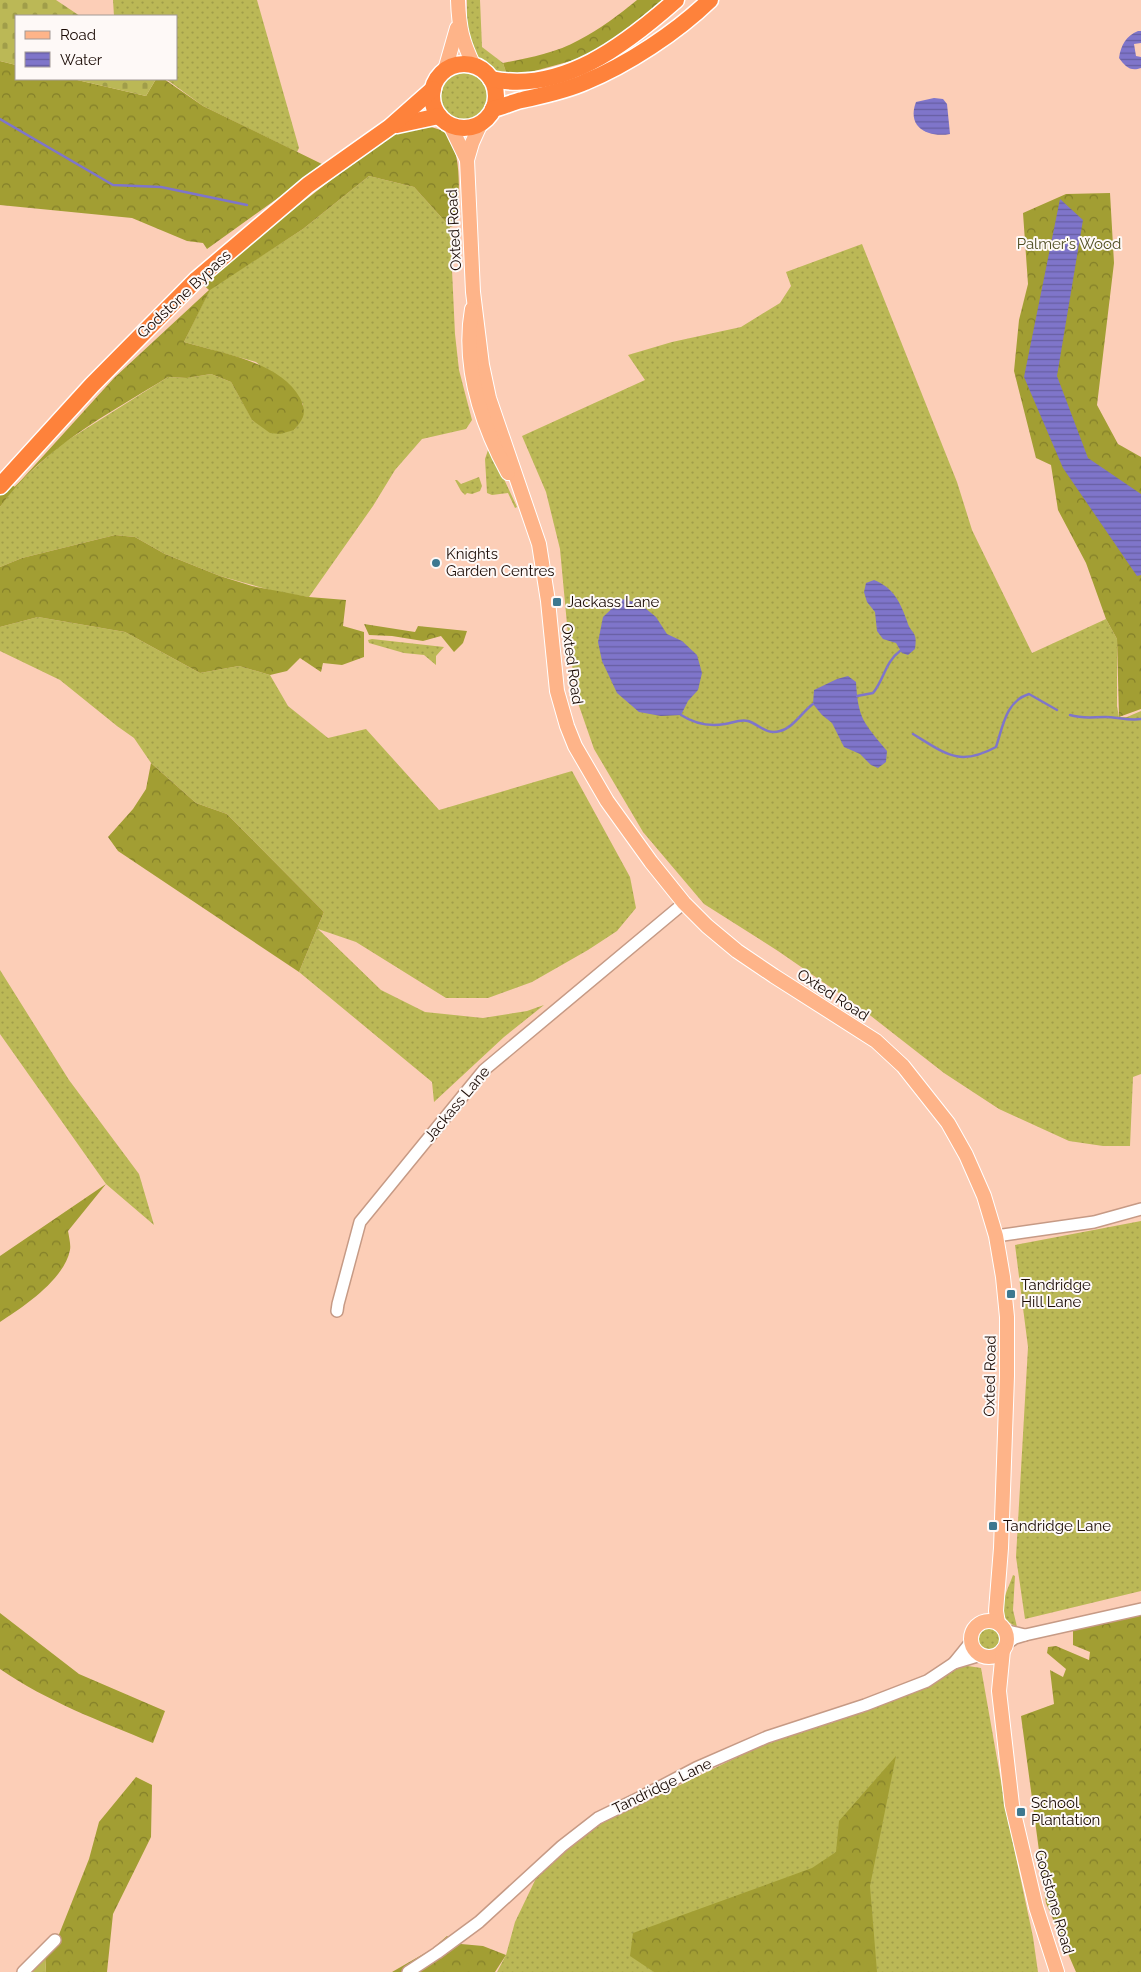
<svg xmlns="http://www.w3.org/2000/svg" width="1141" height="1972" viewBox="0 0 1141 1972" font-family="Raleway,sans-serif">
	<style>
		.grass { fill: url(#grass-dots) }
		.forest { fill: url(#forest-crowns) }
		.cemetery { fill: url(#cemetery-stones) }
		.park { fill: url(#park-crowns) }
		.water { fill: url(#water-rules) }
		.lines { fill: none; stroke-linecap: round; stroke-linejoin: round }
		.stream { stroke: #7f75ca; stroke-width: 2.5 }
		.minor-casing { stroke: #c69a85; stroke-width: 14 }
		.major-casing { stroke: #fff; stroke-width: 16 }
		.highway-casing { stroke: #fff; stroke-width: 19 }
		.minor { stroke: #fff; stroke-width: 11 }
		.major { stroke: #feb489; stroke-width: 14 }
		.highway { stroke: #fe823b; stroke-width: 16 }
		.poi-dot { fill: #3d7890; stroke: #fef9f7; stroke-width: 2 }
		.labels { text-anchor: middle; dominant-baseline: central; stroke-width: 4; stroke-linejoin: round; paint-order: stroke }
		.street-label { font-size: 15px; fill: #190a04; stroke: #fef9f7 }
		.park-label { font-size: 15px; fill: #4f4e23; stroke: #fef9f7 }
		.poi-label { font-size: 15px; fill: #190a04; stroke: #fef9f7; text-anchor: start }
	</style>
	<defs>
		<pattern id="grass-dots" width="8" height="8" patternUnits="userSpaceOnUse" patternTransform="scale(1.25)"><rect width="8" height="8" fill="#bbb856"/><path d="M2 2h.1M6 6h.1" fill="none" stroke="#a09d49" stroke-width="1.8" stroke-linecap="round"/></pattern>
		<pattern id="forest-crowns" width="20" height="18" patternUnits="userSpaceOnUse" patternTransform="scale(1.25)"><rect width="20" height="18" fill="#a29e33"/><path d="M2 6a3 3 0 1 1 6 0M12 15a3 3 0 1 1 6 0" fill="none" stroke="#837f29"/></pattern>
		<pattern id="cemetery-stones" width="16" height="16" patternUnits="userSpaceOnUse" patternTransform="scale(1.25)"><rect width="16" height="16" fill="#bbb856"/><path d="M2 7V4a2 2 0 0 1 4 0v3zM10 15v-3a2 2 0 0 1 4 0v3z" fill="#a09d49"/></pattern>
		<pattern id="park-crowns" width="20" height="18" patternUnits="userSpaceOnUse" patternTransform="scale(1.25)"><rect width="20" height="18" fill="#bbb856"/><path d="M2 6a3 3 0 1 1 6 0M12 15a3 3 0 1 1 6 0" fill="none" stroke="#a09d49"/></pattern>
		<pattern id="water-rules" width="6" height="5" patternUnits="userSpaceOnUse" patternTransform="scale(1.25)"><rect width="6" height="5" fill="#7f75ca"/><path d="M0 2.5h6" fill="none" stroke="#675ea2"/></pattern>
	</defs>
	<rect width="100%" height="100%" fill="#fcceb7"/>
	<!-- grass -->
	<g class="grass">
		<polygon points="113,0 257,0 299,148 297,152 203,106 166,79 176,79 176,16 114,16"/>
		<polygon points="467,0 480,0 482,47 503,63 507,75 492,71 479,60 467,36"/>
		<circle cx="463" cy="96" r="25"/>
		<polygon points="369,176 414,187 450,227 455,334 459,370 472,420 466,429 422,439 395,470 373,506 309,597 277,592 220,576 165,554 135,537 115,535 22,558 0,567 0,507 14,487 60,445 168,377 187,378 211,374 231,382 253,421 294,430 303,416 303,404 256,362 184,342 210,289 303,229"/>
		<polygon points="862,244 957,482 972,530 1032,653 1106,619 1117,639 1117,706 1119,717 1127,717 1141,711 1141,1074 1133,1077 1130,1146 1103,1146 1069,1141 999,1109 944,1073 862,1009 778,951 704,904 643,832 594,749 577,700 568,635 560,549 546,492 522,436 645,380 628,355 672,342 741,327 780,303 791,286 786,272"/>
		<polygon points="489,447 517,507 515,508 508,493 492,495 487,493 485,459"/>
		<polygon points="479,477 482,486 480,491 472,494 467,493 465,495 461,491 455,480 457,480 461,484"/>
		<polygon points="38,617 125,632 200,673 239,666 270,675 288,706 328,738 366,729 439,810 572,771 630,877 636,908 617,931 588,950 532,982 488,998 446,998 356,942 318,929 381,990 425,1012 483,1018 527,1011 544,1005 504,1037 434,1102 432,1082 299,972 324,912 227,814 196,803 151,763 134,738 117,726 60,680 0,651 0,627"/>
		<polygon points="372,639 444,647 436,656 436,665 424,655 404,653 369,643 368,640"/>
		<polygon points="0,970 69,1080 139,1174 154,1225 106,1184 0,1034"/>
		<polygon points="1141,1221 1141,1591 1025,1619 1016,1557 1028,1347 1015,1245"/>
		<path d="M 1013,1575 L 1015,1576 L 1013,1610 L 1017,1627 C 992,1616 1006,1595 1013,1575 Z"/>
		<circle cx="989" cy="1639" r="11"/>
		<polygon points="961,1665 981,1668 1007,1815 1033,1937 1038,1972 497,1972 506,1955 515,1922 540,1870 598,1825 766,1743"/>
	</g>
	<!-- forest -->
	<g class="forest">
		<path d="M 637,0 L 665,0 L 647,17 L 589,56 L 531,72 L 507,75 L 503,63 C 528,58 556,53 579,40 C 600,29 619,15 637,0 Z"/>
		<polygon points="0,61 16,65 16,79 73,79 146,96 156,79 164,79 203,106 324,165 207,249 203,243 187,241 132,218 0,205"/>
		<path d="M 431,127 C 438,129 444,130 448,136 C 463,156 459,201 456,225 L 450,227 L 414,187 L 369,176 L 303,229 L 210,290 L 184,342 C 221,353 281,362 300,398 C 303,404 305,411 303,417 C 301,422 297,426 294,430 L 280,434 L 270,433 L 252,420 L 231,382 L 211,374 L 187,378 L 168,377 C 108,414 42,448 0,507 L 0,478 L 15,487 L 114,378 L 209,290 L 200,282 L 385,138 L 411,129 Z"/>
		<polygon points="1110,193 1114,263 1097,405 1118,444 1141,457 1141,709 1119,717 1117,639 1106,619 1086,563 1058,510 1051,465 1036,458 1014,371 1019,320 1028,284 1023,213 1066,194"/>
		<polygon points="115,535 135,537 165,554 220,576 252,586 309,597 346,600 343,626 364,632 364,657 342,665 323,663 321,672 300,658 287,671 270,675 239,666 200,673 125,632 38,617 0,627 0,567 22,558"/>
		<polygon points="364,624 415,632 418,626 467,631 463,643 454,652 441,636 423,641 392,636 369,635"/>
		<polygon points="151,763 196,803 227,814 324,912 299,972 118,851 108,837 133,809 146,789"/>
		<path d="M 106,1184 L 68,1231 C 69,1237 71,1245 70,1250 C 64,1280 23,1307 0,1322 L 0,1256 Z"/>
		<path d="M 0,1613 L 79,1674 L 165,1711 L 153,1743 C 100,1721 48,1702 0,1669 Z"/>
		<polygon points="1141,1615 1141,1972 1076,1972 1046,1903 1021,1716 1054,1704 1050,1670 1063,1677 1066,1669 1047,1653 1048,1647 1056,1646 1089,1660 1090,1652 1073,1645 1073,1630"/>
		<polygon points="896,1756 870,1886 877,1972 654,1972 630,1956 633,1933 812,1868 836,1852 839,1821"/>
		<polygon points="136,1777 152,1785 151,1837 113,1914 107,1972 46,1972 45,1956 56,1942 89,1859 99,1822"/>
		<polygon points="447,1936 461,1944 483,1946 506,1955 495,1972 392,1972 432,1949"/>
	</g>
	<!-- cemetery -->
	<g class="cemetery">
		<polygon points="0,0 56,0 80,16 16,16 16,65 0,61"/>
		<polygon points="73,79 156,79 146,96"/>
	</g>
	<!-- park -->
	<polygon class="park" points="45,1956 46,1972 28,1972"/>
	<!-- water -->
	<g class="water">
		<path d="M 1138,31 L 1141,31 L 1141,43 L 1134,44 L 1136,56 L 1141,57 L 1141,68 C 1130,72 1125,66 1119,58 C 1121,45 1126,36 1138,31 Z"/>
		<path d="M 934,98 L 943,99 L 947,104 L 950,134 C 929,138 906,128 916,102 Z"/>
		<polygon points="1060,199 1083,220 1057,376 1088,458 1141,494 1141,575 1137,576 1063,468 1024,377"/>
		<path d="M 874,580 C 894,588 900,602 907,621 C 911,635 918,630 915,649 L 908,655 L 902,653 L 896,643 L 883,639 L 877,631 L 875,612 L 867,602 L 864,592 L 866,583 Z"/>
		<polygon points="622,599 639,603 656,617 667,634 682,641 697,655 702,673 698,690 688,701 681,715 661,716 639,712 617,693 602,661 598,642 603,617"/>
		<path d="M 848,676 L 856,682 C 858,719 864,723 887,751 L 886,762 L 878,768 L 871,765 L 860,754 L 844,747 L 832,723 L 822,715 L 813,704 L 814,690 L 837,679 Z"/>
	</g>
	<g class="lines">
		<!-- stream -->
		<g class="stream">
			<polyline points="0,119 113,185 161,187 247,205"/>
			<path d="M 857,696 L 873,693 C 884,680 885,662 900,651"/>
			<path d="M 681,715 C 695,724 708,727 725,724 C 732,723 740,719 748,721 C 760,725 766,735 780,731 C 793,728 802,712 813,704"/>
			<path d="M 1070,715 C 1083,719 1092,717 1105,717 C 1117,717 1129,721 1141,719"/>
			<path d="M 913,734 C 946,754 959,767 996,747 C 1003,726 1006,701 1029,694 L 1057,710"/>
		</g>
		<defs>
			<g id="minor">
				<polyline points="996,1236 1094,1222 1141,1209"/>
				<polyline points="337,1311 338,1304 360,1222 484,1070 684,903"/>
				<polyline points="1004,1630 1025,1635"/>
				<polyline points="1006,1644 1015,1638 1025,1635 1141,1609"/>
				<polyline points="954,1663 971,1642"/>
				<polyline points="23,1972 55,1940"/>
				<polyline points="408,1972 437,1953 479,1922 562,1846 598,1818 639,1798 696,1768 767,1737 865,1705 927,1681 954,1663 981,1655"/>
			</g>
			<g id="major">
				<path d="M 458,0 C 459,28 462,41 474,66"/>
				<polyline points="445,70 457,28"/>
				<polyline points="481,123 472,143 467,160 473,292 482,365 489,398 539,544 548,601 557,691 567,726 575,746 607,801 651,862 684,903 707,926 737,951 774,976 876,1041 903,1066 948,1123 966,1155 984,1196 996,1236 1003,1277 1007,1317 1007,1376 1001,1548 996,1611 998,1623"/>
				<polyline points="450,125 467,160"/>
				<path d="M 472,309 C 462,366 481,423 508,473"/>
				<circle cx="989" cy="1639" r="18"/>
				<polyline points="1003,1650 999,1691 1012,1805 1036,1907 1057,1972"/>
			</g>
			<g id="highway">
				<circle cx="464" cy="96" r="32"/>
				<path d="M 491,79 C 562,94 625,45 676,0"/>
				<path d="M 493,109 C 503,107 512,102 522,100 C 544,95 565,91 585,82 C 627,65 677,32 710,0"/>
				<polyline points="397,125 439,116"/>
				<polyline points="0,486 92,385 197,279 308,185 390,127 433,89"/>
			</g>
		</defs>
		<!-- minor casing -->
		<use href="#minor" class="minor-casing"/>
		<!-- major casing -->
		<use href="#major" class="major-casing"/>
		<!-- highway casing -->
		<use href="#highway" class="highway-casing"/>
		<!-- minor -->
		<use href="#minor" class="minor"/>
		<!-- major -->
		<use href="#major" class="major"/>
		<!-- highway -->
		<use href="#highway" class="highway"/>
	</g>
	<!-- markers -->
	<g class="poi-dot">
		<circle cx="436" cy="563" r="5"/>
		<rect x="552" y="597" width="10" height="10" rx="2.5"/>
		<rect x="1006" y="1289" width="10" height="10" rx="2.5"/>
		<rect x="988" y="1521" width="10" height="10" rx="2.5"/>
		<rect x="1016" y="1807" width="10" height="10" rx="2.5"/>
	</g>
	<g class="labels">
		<!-- street labels -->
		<g class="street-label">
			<text transform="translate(454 230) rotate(-93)">Oxted Road</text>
			<text transform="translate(184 294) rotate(-43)">Godstone Bypass</text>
			<text transform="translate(572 664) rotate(82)">Oxted Road</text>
			<text transform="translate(833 995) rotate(33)">Oxted Road</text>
			<text transform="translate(457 1104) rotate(-50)">Jackass Lane</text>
			<text transform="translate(990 1376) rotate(-89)">Oxted Road</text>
			<text transform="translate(662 1786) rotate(-26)">Tandridge Lane</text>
			<text transform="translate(1054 1902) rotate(74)">Godstone Road</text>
		</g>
		<!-- park labels -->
		<g class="park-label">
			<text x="1069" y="244">Palmer's Wood</text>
		</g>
		<!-- poi labels -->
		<g class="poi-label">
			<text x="446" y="554">Knights<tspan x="446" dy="17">Garden Centres</tspan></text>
			<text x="567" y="602">Jackass Lane</text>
			<text x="1021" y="1285">Tandridge<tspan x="1021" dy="17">Hill Lane</tspan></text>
			<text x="1003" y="1526">Tandridge Lane</text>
			<text x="1031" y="1803">School<tspan x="1031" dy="17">Plantation</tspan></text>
		</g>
	</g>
	<!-- legend -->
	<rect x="15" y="15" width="162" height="65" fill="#fef9f7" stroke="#a29996"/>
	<rect x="25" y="31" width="25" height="8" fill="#feb489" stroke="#a29996"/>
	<text x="60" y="40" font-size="15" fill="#190a04">Road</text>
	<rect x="25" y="52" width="25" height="15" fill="url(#water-rules)" stroke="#a29996"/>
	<text x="60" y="65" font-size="15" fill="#190a04">Water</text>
</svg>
